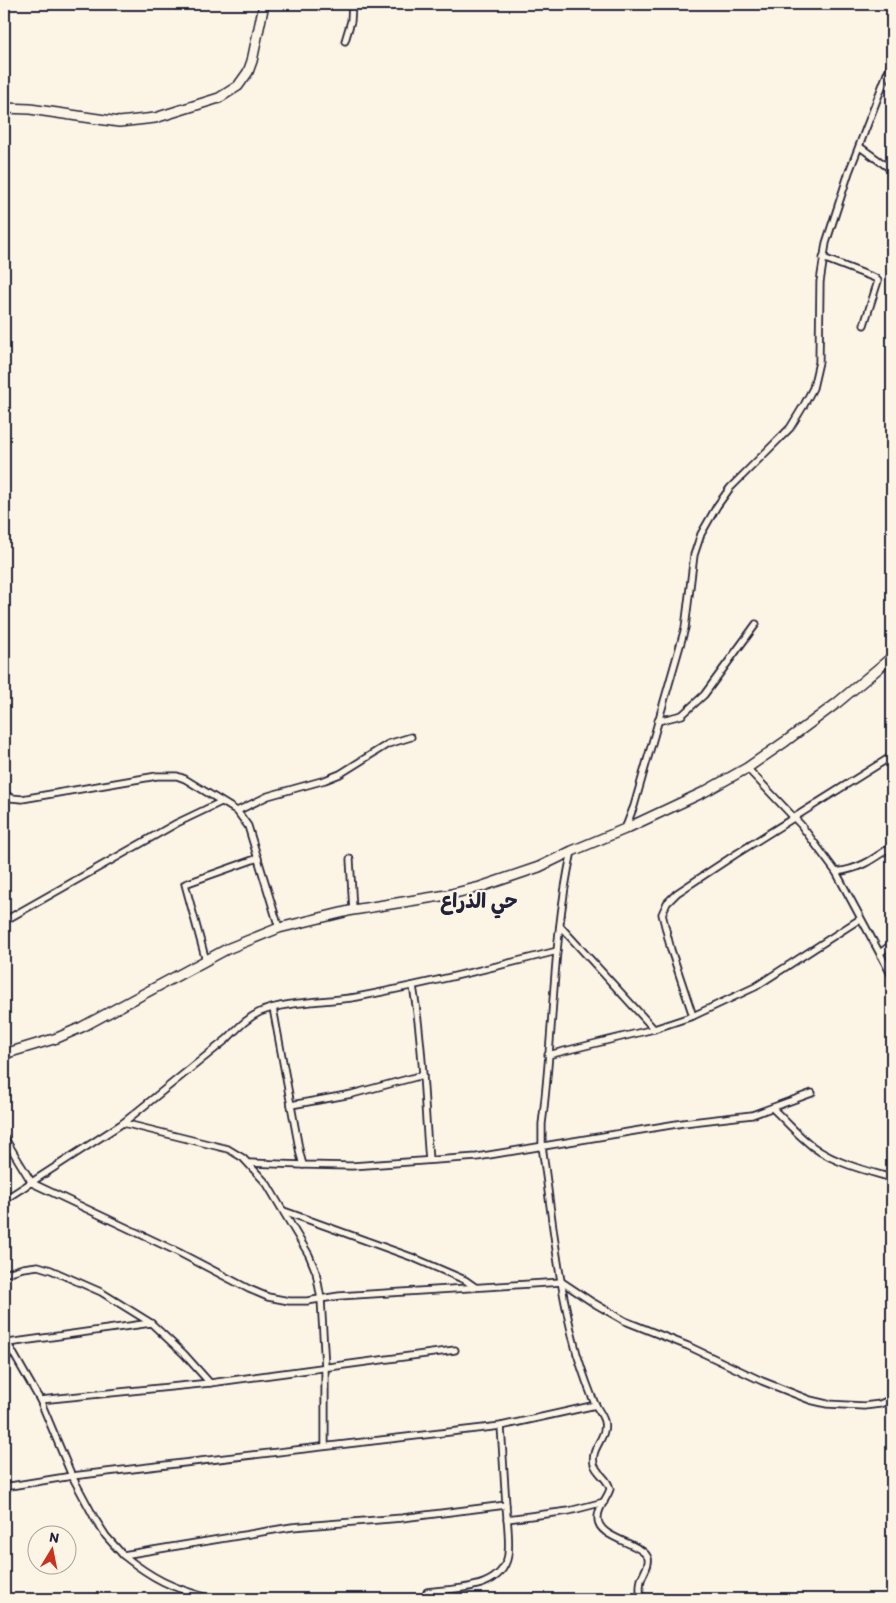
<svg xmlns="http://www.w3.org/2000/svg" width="896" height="1603" viewBox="0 0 896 1603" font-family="Itim,'Playpen Sans Arabic',sans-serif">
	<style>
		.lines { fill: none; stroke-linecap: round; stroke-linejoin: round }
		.street-casing { stroke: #22223b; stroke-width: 9 }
		.secondary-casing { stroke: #22223b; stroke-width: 12 }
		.street { stroke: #fcf5e5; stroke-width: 5.5 }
		.secondary { stroke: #fcf5e5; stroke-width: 9 }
		.labels { text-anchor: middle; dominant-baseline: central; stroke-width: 4.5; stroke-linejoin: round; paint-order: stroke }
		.neighbourhood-label { font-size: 20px; font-weight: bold; fill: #22223b; stroke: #fcf5e5 }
	</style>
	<rect width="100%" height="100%" fill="#fcf5e5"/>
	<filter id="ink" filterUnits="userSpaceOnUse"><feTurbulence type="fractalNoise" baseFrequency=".02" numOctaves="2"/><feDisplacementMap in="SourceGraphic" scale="10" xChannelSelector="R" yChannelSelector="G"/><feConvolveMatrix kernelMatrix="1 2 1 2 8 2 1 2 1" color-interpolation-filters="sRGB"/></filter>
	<g filter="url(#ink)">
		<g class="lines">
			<defs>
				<g id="street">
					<polyline points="345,41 351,21 352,4"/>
					<polyline points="860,147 892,170"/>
					<polyline points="823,258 875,278 878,281 864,325"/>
					<polyline points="658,721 682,715 704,695 756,624"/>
					<polyline points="747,768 801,825 836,872 892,976"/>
					<polyline points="4,793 11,798 22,799 157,776 177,776 185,779 237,811 248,826 279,928"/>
					<polyline points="237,811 268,796 325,780 340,774 388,744 411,737"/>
					<polyline points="625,829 634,806 685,628 694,555 701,534 717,506 730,488 790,428 804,405 813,388 819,362 820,282 826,243 849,172 892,61"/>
					<path d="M 572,851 C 552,940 554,1033 542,1124 L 542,1146 C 552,1215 558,1286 577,1354 C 582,1370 588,1388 595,1404 C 598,1410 602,1414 604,1421 C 608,1438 590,1447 594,1464 C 597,1474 608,1478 610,1489 C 607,1499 598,1507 598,1517 C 596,1539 642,1542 648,1558 C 650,1565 643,1573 641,1580 C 639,1587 640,1593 641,1599"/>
					<polyline points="350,859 353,910"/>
					<path d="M 836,872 C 860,869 872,860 892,846"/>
					<polyline points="4,921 177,823 221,802"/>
					<polyline points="560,926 654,1029"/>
					<polyline points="880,953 892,944"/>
					<polyline points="206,961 185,884 258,858"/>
					<path d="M 413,986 C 423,1044 424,1102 429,1160"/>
					<polyline points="273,1008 300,1154 303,1165 352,1166 477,1157 683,1123 752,1115 812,1093"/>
					<polyline points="693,1016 671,950 662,914 667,903 677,893 736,854 892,756"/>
					<polyline points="548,1055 654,1029 693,1016 755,987 860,919"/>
					<polyline points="291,1105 352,1094 423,1075"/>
					<path d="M 772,1108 C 783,1118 793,1130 805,1140 C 826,1161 864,1170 892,1178"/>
					<polyline points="123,1123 228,1149 243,1158 267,1184 309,1255 316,1272 321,1299 325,1367 325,1446"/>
					<polyline points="4,1137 32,1183 178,1252 249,1289 268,1297 289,1301 307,1301 339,1296 562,1282 592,1302 625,1321 688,1346 762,1381 810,1400 827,1404 864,1406 880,1404 892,1399"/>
					<polyline points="250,1163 303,1165"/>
					<path d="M 4,1200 L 123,1123 L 227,1039 C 237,1029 247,1018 260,1012 C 285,1001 328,1002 357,997 C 425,984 491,968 557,951"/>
					<polyline points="284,1211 414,1258 465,1280 475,1287"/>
					<polyline points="4,1274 23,1268 38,1266 51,1270 101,1292 151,1323 184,1354 210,1383"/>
					<polyline points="4,1337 40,1400 72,1476 95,1519 106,1536 123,1555 292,1527 402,1518 506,1505 501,1426"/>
					<polyline points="8,1343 151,1323"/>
					<polyline points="40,1400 210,1383 455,1350"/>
					<polyline points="4,1487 72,1476 501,1426 596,1405"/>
					<polyline points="507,1519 569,1511 604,1502"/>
					<path d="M 123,1555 C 153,1579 172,1588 209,1598"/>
					<path d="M 427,1592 C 455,1588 502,1591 508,1555 C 510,1539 507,1521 506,1505"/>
				</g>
				<g id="secondary">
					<polyline points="4,108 30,109 119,122 155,118 219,98 238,86 248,72 252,61 264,4"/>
					<polyline points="4,1054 57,1038 82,1027 227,949 279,928 353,910 447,895 480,887 539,867 572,851 625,829 704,792 747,768 786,741 837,703 892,657"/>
				</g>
			</defs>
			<!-- street casing -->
			<use href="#street" class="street-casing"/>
			<!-- secondary casing -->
			<use href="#secondary" class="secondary-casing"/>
			<!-- street -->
			<use href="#street" class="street"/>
			<!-- secondary -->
			<use href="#secondary" class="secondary"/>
		</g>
	</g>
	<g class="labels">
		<!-- neighbourhood labels -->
		<g class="neighbourhood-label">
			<text x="479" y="901">حي الذراع</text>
		</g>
	</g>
	<!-- margin -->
	<rect width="896" height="1603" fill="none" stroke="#fcf5e5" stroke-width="20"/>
	<rect x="10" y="10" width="876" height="1583" fill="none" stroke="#22223b" stroke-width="2" filter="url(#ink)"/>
	<!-- north arrow -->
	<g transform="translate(52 1550) rotate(10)"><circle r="24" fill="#fcf5e5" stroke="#a5a1a1"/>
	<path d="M0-4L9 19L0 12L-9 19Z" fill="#c8321e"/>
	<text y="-8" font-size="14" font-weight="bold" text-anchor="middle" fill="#22223b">N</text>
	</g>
</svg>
